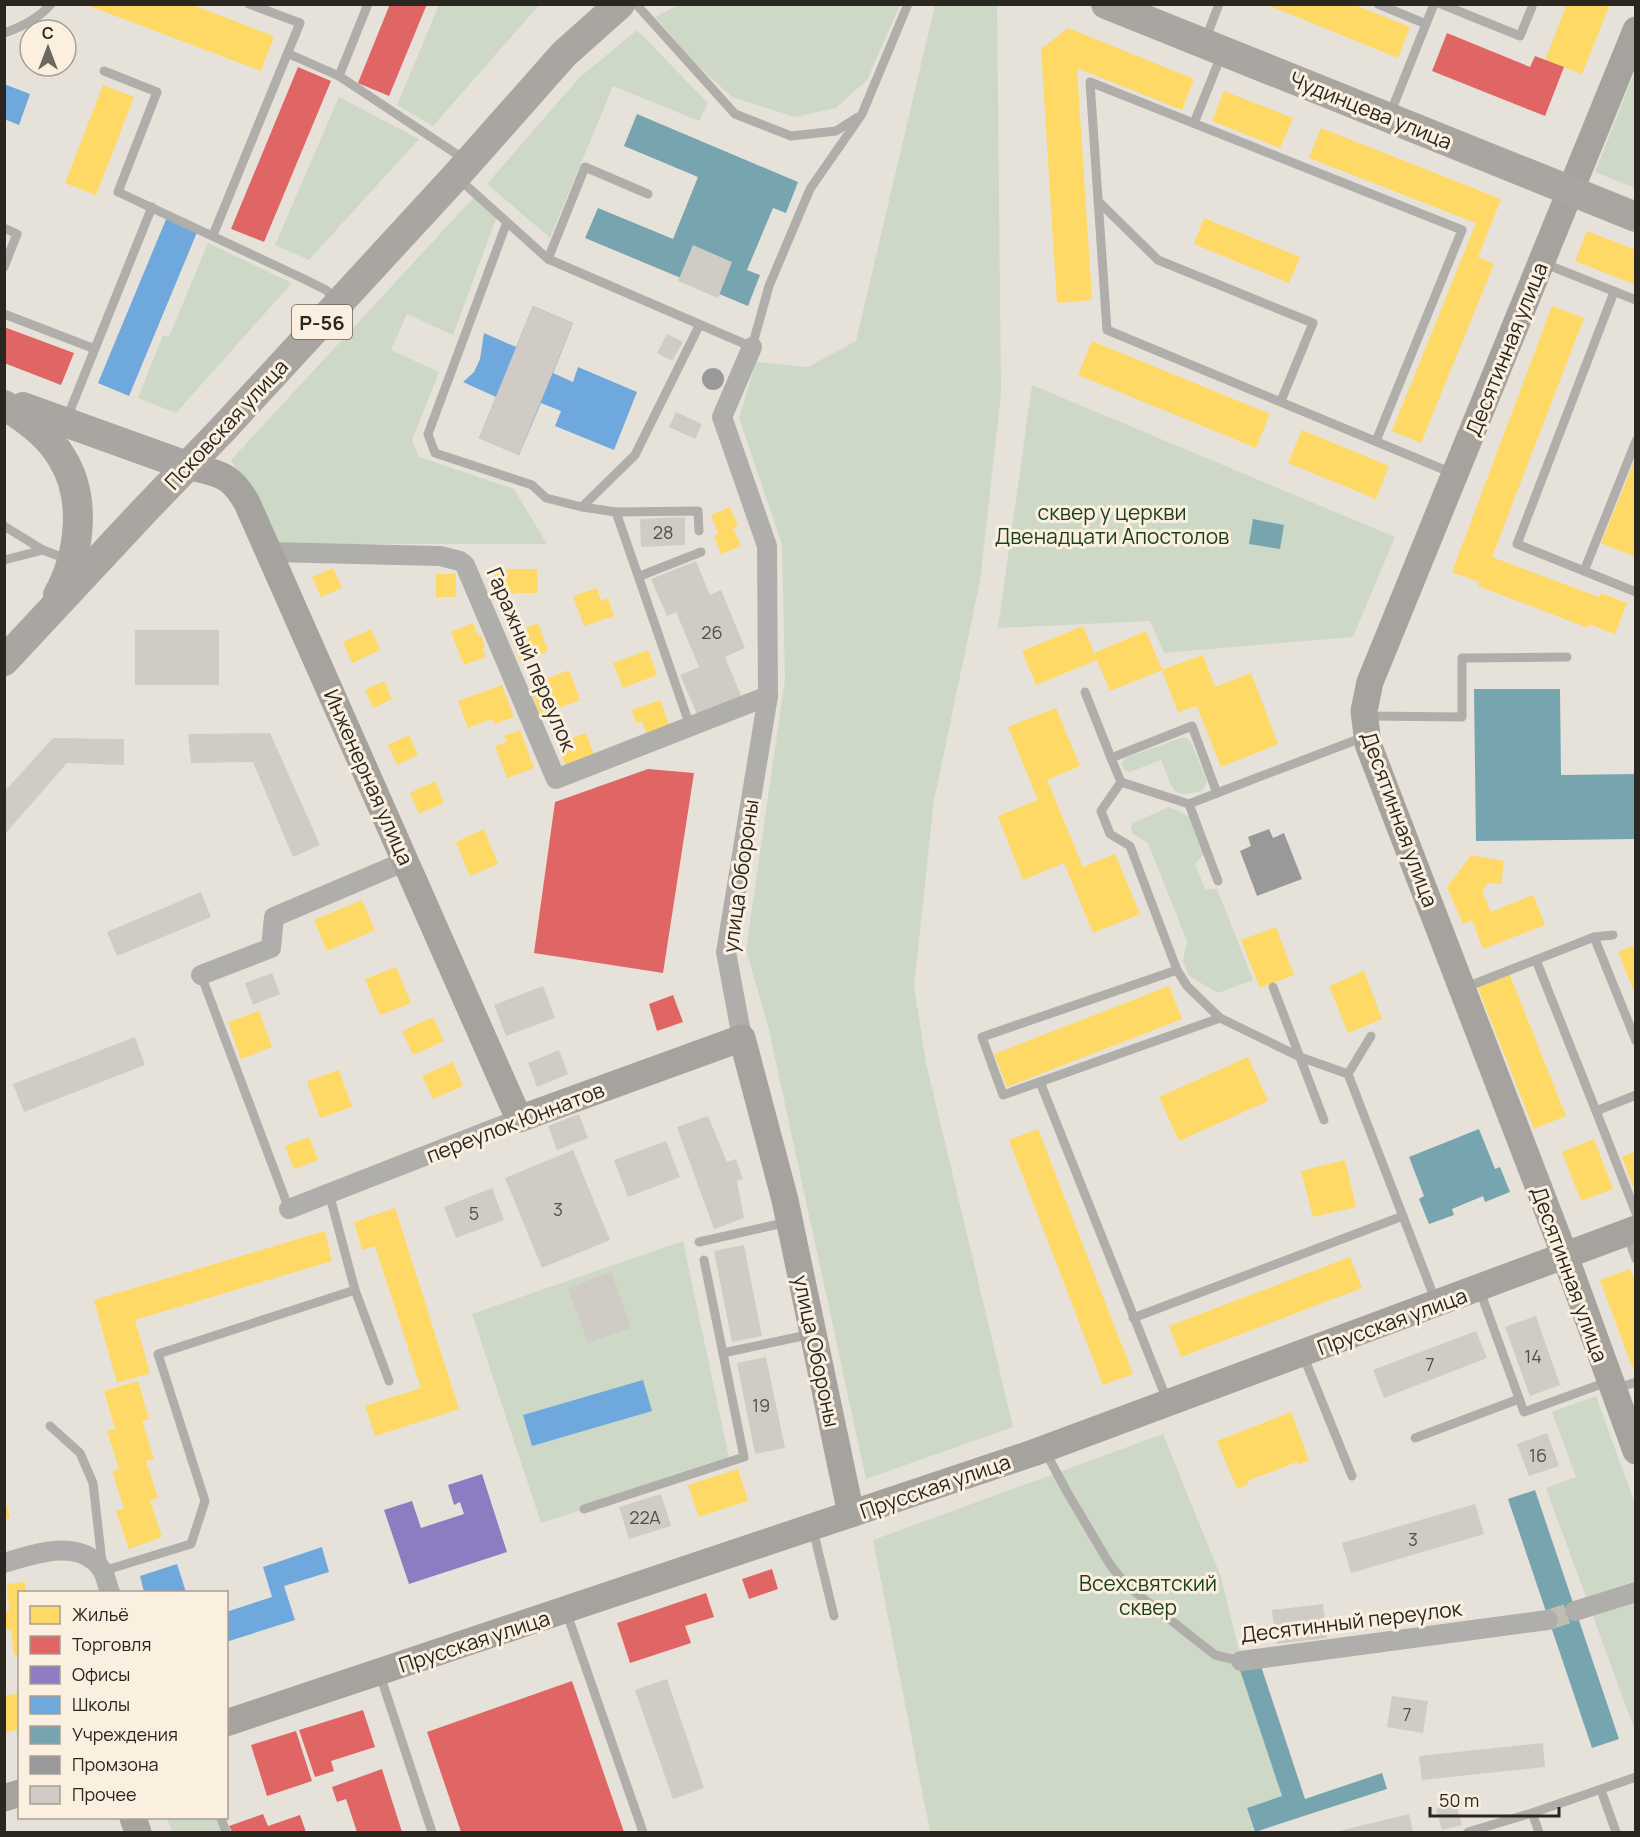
<svg xmlns="http://www.w3.org/2000/svg" width="1640" height="1837" viewBox="0 0 1640 1837" font-family="Manrope,sans-serif">
	<style>
		.green { fill: #ced8c7 }
		.homes { fill: #ffd966 }
		.shops { fill: #e06666 }
		.offices { fill: #8e7cc3 }
		.schools { fill: #6fa8dc }
		.public { fill: #76a5af }
		.industry { fill: #999 }
		.building { fill: #d0cbc4 }
		.lines { fill: none; stroke-linecap: round; stroke-linejoin: round }
		.street-tunnel { stroke: #c1bcb4; stroke-width: 20; stroke-dasharray: 20 10; stroke-linecap: butt }
		.lane { stroke: #b0aeab; stroke-width: 9 }
		.street { stroke: #b0aeab; stroke-width: 20 }
		.secondary { stroke: #a6a39f; stroke-width: 27 }
		.primary { stroke: #a9a6a2; stroke-width: 30 }
		.labels { text-anchor: middle; dominant-baseline: central; stroke-width: 6; stroke-linejoin: round; paint-order: stroke }
		.number-label { font-size: 18px; fill: #54504a }
		.shield { fill: #fbf0e0; stroke: #69635a; stroke-width: 1.5 }
		.shield-label { font-size: 20px; font-weight: bold; fill: #2a2620 }
		.street-label { font-size: 21px; fill: #2a2620; stroke: #fbf0e0 }
		.park-label { font-size: 21px; fill: #1b3e1b; stroke: #fbf0e0 }
	</style>
	<rect width="100%" height="100%" fill="#e7e2d9"/>
	<!-- green -->
	<g class="green">
		<polygon points="439,5 539,5 433,126 397,105"/>
		<polygon points="678,5 900,5 867,80 836,108 795,117 732,97 697,65 655,17"/>
		<polygon points="935,5 997,5 1001,393 980,581 934,800 914,986 926,1063 1013,1427 866,1479 769,1030 746,950 785,679 782,544 739,418 756,362 808,367 856,341"/>
		<polygon points="637,30 708,103 699,121 613,86 550,238 487,184 579,78"/>
		<polygon points="1635,71 1636,188 1635,188 1595,172"/>
		<polygon points="339,97 419,139 309,260 275,245"/>
		<polygon points="475,196 497,216 453,335 407,314 391,350 439,372 412,440 419,457 514,489 547,544 274,544 231,460"/>
		<polygon points="208,243 292,283 176,413 138,398 163,335 169,337"/>
		<polygon points="1032,385 1395,537 1353,637 1164,653 1150,621 998,628"/>
		<path d="M 1181,738 L 1186,738 L 1191,742 L 1207,781 L 1203,790 C 1169,802 1173,786 1161,760 L 1130,772 L 1124,770 L 1121,764 L 1125,758 Z"/>
		<polygon points="1169,807 1190,817 1204,854 1195,864 1205,889 1217,889 1253,980 1218,993 1189,976 1183,961 1187,941 1148,843 1133,834 1131,828 1133,823"/>
		<polygon points="683,1241 730,1463 541,1523 472,1314"/>
		<polygon points="1596,1396 1635,1504 1635,1731 1546,1488 1576,1477 1552,1412"/>
		<polygon points="1163,1434 1221,1577 1240,1655 1240,1670 1282,1796 1247,1808 1254,1832 930,1832 873,1540"/>
		<polygon points="167,1818 218,1818 223,1832 172,1832"/>
	</g>
	<!-- homes -->
	<g class="homes">
		<polygon points="90,4 190,4 274,36 261,71 89,6"/>
		<polygon points="1265,4 1353,4 1410,27 1398,58"/>
		<polygon points="1567,4 1610,4 1582,74 1545,60"/>
		<polygon points="1068,28 1194,79 1182,110 1077,68 1092,300 1057,303 1041,49"/>
		<polygon points="103,85 134,97 96,195 65,183"/>
		<polygon points="1224,91 1293,118 1280,148 1212,121"/>
		<polygon points="1321,128 1501,199 1478,257 1494,264 1421,443 1392,431 1476,223 1309,158"/>
		<polygon points="1204,218 1300,257 1289,283 1194,244"/>
		<polygon points="1587,231 1636,250 1636,285 1575,261"/>
		<polygon points="1552,306 1584,318 1492,557 1599,597 1601,593 1627,603 1615,634 1589,624 1588,628 1478,586 1479,582 1452,572"/>
		<polygon points="1092,341 1270,414 1256,448 1078,375"/>
		<polygon points="1302,430 1389,466 1376,499 1288,463"/>
		<polygon points="1636,457 1636,551 1633,556 1601,543"/>
		<polygon points="730,507 738,526 733,528 741,546 721,554 714,536 718,534 711,515"/>
		<polygon points="333,568 342,588 321,597 312,577"/>
		<polygon points="495,569 537,569 538,593 496,593"/>
		<rect x="436" y="574" width="20" height="23"/>
		<polygon points="597,588 601,601 608,598 614,616 584,626 573,596"/>
		<polygon points="473,623 478,636 481,635 485,647 482,648 486,657 464,665 451,632"/>
		<polygon points="538,623 548,651 520,662 511,636 520,632 520,630"/>
		<polygon points="1083,626 1094,653 1146,631 1162,670 1110,691 1097,660 1036,685 1022,651"/>
		<polygon points="371,629 380,650 352,663 343,642"/>
		<polygon points="648,650 657,675 623,688 613,663"/>
		<polygon points="1203,655 1215,687 1251,673 1278,744 1221,767 1197,706 1178,712 1162,670"/>
		<polygon points="569,670 580,700 540,715 531,691 548,685 546,679"/>
		<polygon points="384,681 392,699 373,708 365,690"/>
		<polygon points="502,685 514,717 494,724 492,719 468,728 458,701"/>
		<polygon points="660,700 671,729 648,737 642,721 636,723 632,710"/>
		<polygon points="1056,708 1080,766 1047,780 1083,867 1115,854 1140,914 1093,933 1064,863 1023,880 998,816 1038,800 1008,727"/>
		<polygon points="520,730 534,768 507,778 495,746 507,742 504,736"/>
		<polygon points="586,733 595,757 566,767 558,743"/>
		<polygon points="409,735 418,755 397,765 388,745"/>
		<polygon points="435,781 444,803 419,814 410,793"/>
		<polygon points="484,829 498,864 470,876 456,842"/>
		<polygon points="1471,855 1504,861 1501,884 1488,883 1482,891 1491,912 1533,895 1545,925 1483,949 1472,920 1463,924 1447,887"/>
		<polygon points="362,900 375,930 327,951 314,920"/>
		<polygon points="1276,927 1294,975 1260,988 1241,940"/>
		<polygon points="1636,945 1636,994 1635,994 1618,952"/>
		<polygon points="396,967 411,1003 380,1015 365,979"/>
		<polygon points="1364,971 1382,1019 1348,1033 1329,986"/>
		<polygon points="1509,973 1566,1116 1534,1129 1477,986"/>
		<polygon points="1169,986 1182,1019 1007,1087 994,1054"/>
		<polygon points="259,1011 272,1047 241,1059 228,1022"/>
		<polygon points="433,1017 444,1041 413,1055 402,1031"/>
		<polygon points="1248,1057 1268,1101 1179,1141 1159,1097"/>
		<polygon points="453,1062 463,1086 433,1099 422,1076"/>
		<polygon points="339,1070 352,1107 320,1118 307,1081"/>
		<polygon points="1038,1129 1133,1374 1103,1385 1009,1140"/>
		<polygon points="309,1137 318,1160 294,1169 285,1146"/>
		<polygon points="1594,1139 1613,1189 1581,1201 1562,1152"/>
		<polygon points="1636,1151 1636,1186 1633,1187 1622,1157"/>
		<polygon points="1345,1160 1356,1207 1313,1217 1301,1171"/>
		<polygon points="395,1208 459,1409 375,1436 365,1406 421,1388 375,1246 362,1250 354,1222"/>
		<polygon points="325,1231 332,1261 135,1320 150,1373 117,1383 94,1300"/>
		<polygon points="1350,1257 1362,1288 1181,1357 1169,1326"/>
		<polygon points="1630,1269 1636,1283 1636,1366 1632,1367 1600,1280"/>
		<polygon points="138,1381 149,1419 142,1421 154,1459 146,1461 158,1498 150,1501 162,1537 129,1549 116,1511 124,1508 112,1471 119,1469 107,1431 115,1429 104,1391"/>
		<polygon points="1291,1412 1309,1460 1298,1465 1297,1462 1247,1481 1249,1484 1237,1489 1217,1441"/>
		<polygon points="738,1469 748,1501 699,1517 688,1485"/>
		<polygon points="4,1496 10,1518 4,1519"/>
		<polygon points="25,1582 26,1592 20,1592 20,1655 14,1655 11,1629 4,1630 4,1612 9,1611 7,1584"/>
		<polygon points="20,1693 20,1729 4,1733 4,1696"/>
	</g>
	<!-- shops -->
	<g class="shops">
		<polygon points="390,4 427,4 389,96 358,83"/>
		<polygon points="1447,33 1530,67 1535,56 1564,67 1545,116 1432,71"/>
		<polygon points="298,67 331,81 264,242 231,229"/>
		<polygon points="4,327 74,353 61,385 4,363"/>
		<polygon points="648,769 694,773 663,973 534,953 555,802"/>
		<polygon points="673,995 683,1022 657,1031 649,1004"/>
		<polygon points="772,1569 778,1589 749,1599 742,1579"/>
		<polygon points="706,1593 714,1617 685,1626 691,1643 630,1663 617,1623"/>
		<polygon points="572,1681 624,1832 461,1832 427,1732"/>
		<polygon points="363,1710 375,1747 331,1761 334,1771 315,1777 299,1730"/>
		<polygon points="296,1731 312,1781 267,1796 251,1745"/>
		<polygon points="382,1769 402,1832 357,1832 346,1799 337,1802 332,1787"/>
		<polygon points="263,1814 268,1826 300,1815 306,1832 232,1832 229,1826"/>
	</g>
	<!-- offices -->
	<polygon class="offices" points="482,1474 507,1552 409,1584 384,1510 412,1501 421,1528 464,1514 460,1502 454,1505 448,1485"/>
	<!-- schools -->
	<g class="schools">
		<polygon points="4,84 30,94 19,125 4,119"/>
		<polygon points="167,217 198,230 129,396 98,383"/>
		<polygon points="533,306 573,323 553,373 573,382 578,367 637,392 614,450 555,426 561,411 541,403 519,455 479,438 496,397 463,382 474,372 480,359 484,333 516,347"/>
		<polygon points="643,1380 652,1411 532,1446 523,1415"/>
		<polygon points="322,1547 329,1572 284,1586 295,1620 226,1642 226,1612 272,1597 263,1567"/>
		<polygon points="177,1564 186,1592 144,1592 140,1576"/>
	</g>
	<!-- public -->
	<g class="public">
		<polygon points="637,114 798,182 786,213 773,208 747,270 760,275 748,306 585,238 598,208 673,239 698,177 624,146"/>
		<polygon points="1253,519 1284,525 1280,549 1249,544"/>
		<polygon points="1474,689 1560,689 1561,775 1636,774 1636,839 1476,841"/>
		<polygon points="1479,1129 1495,1169 1500,1167 1510,1192 1485,1202 1483,1196 1452,1209 1454,1215 1429,1224 1419,1199 1424,1196 1409,1157"/>
		<polygon points="1535,1490 1619,1739 1592,1748 1508,1499"/>
		<polygon points="1260,1663 1305,1799 1382,1773 1387,1789 1255,1832 1247,1808 1282,1796 1240,1670"/>
	</g>
	<!-- industry -->
	<g class="industry">
		<circle cx="713" cy="379" r="11"/>
		<polygon points="1269,829 1273,838 1284,833 1302,879 1257,896 1240,851 1251,846 1248,837"/>
	</g>
	<!-- building -->
	<g class="building">
		<polygon points="693,245 732,262 718,298 678,281"/>
		<polygon points="533,306 573,323 519,455 479,438"/>
		<polygon points="667,334 683,342 672,361 657,353"/>
		<polygon points="676,412 702,424 695,439 669,427"/>
		<polygon points="685,517 685,545 641,547 640,519"/>
		<polygon points="696,561 710,595 721,590 745,648 725,657 741,696 697,714 680,675 699,667 676,612 667,616 651,579"/>
		<rect x="135" y="630" width="84" height="55"/>
		<polygon points="270,733 320,845 293,857 253,762 191,763 188,734"/>
		<polygon points="53,738 124,739 124,765 67,763 5,834 5,791"/>
		<polygon points="201,892 211,917 117,956 107,932"/>
		<polygon points="272,973 280,994 253,1005 245,983"/>
		<polygon points="543,986 555,1018 506,1036 494,1005"/>
		<polygon points="135,1037 145,1065 24,1112 13,1084"/>
		<polygon points="559,1050 568,1074 537,1087 528,1063"/>
		<polygon points="579,1114 588,1138 557,1150 548,1126"/>
		<polygon points="708,1116 727,1162 736,1159 743,1179 737,1181 744,1218 714,1229 677,1127"/>
		<polygon points="666,1141 680,1177 628,1197 614,1160"/>
		<polygon points="573,1150 610,1240 542,1268 505,1178"/>
		<polygon points="492,1188 504,1220 456,1238 444,1207"/>
		<polygon points="744,1245 762,1336 732,1342 714,1251"/>
		<polygon points="611,1272 631,1328 588,1343 568,1288"/>
		<polygon points="1536,1316 1560,1385 1530,1396 1505,1327"/>
		<polygon points="1476,1331 1487,1358 1384,1398 1373,1370"/>
		<polygon points="766,1357 785,1448 755,1454 737,1363"/>
		<polygon points="1547,1433 1559,1466 1529,1476 1517,1444"/>
		<polygon points="661,1494 671,1526 629,1539 619,1507"/>
		<polygon points="1475,1504 1484,1534 1351,1573 1342,1543"/>
		<polygon points="1323,1604 1327,1638 1276,1644 1272,1610"/>
		<polygon points="667,1679 704,1788 673,1799 635,1690"/>
		<polygon points="1392,1696 1428,1701 1423,1733 1387,1727"/>
		<polygon points="1543,1743 1545,1767 1422,1780 1419,1756"/>
		<polygon points="1456,1804 1462,1825 1442,1830 1436,1809"/>
		<polygon points="1409,1814 1413,1832 1335,1832"/>
	</g>
	<g class="lines">
		<!-- street-tunnel -->
		<polyline class="street-tunnel" points="1548,1620 1575,1611"/>
		<!-- lane -->
		<g class="lane">
			<polyline points="636,4 735,114 791,136 836,131 858,117"/>
			<polyline points="1378,4 1426,24"/>
			<polyline points="1441,4 1520,36 1532,7"/>
			<path d="M 4,33 C 22,27 38,19 51,4"/>
			<polyline points="1206,38 1219,4"/>
			<polyline points="289,54 339,76 464,159"/>
			<polyline points="104,71 157,92 118,192 304,279 326,290 335,299"/>
			<polyline points="339,76 368,4"/>
			<polyline points="1390,114 1434,4"/>
			<polyline points="1194,123 1221,56"/>
			<polyline points="459,179 548,259 752,347 769,286 810,189 862,114 908,4"/>
			<polyline points="1098,201 1158,260 1313,323 1281,401"/>
			<polyline points="507,222 428,434 435,453 532,485 546,498 582,507 616,512 690,726"/>
			<polyline points="4,228 17,234 4,267"/>
			<polyline points="213,235 300,23 249,4"/>
			<polyline points="548,259 585,167 648,194"/>
			<polyline points="1543,263 1636,300"/>
			<polyline points="4,314 95,349"/>
			<polyline points="67,418 152,207"/>
			<polyline points="1376,441 1462,230 1090,82 1107,330 1452,473"/>
			<polyline points="1636,441 1584,571 1636,592"/>
			<polyline points="582,507 635,455 699,326"/>
			<polyline points="616,512 698,511 699,531"/>
			<polyline points="4,526 43,550 69,560"/>
			<polyline points="4,560 43,550"/>
			<polyline points="1584,571 1517,544 1614,292"/>
			<polyline points="640,576 701,552"/>
			<polyline points="1085,692 1111,758"/>
			<polyline points="1368,716 1462,717 1462,658 1567,657"/>
			<polyline points="1121,782 1189,804 1217,793"/>
			<polyline points="1189,804 1218,881"/>
			<polyline points="1594,937 1636,1041"/>
			<polyline points="1536,960 1596,1111"/>
			<polyline points="1177,970 982,1037 1003,1095 1220,1018"/>
			<polyline points="201,975 289,1209"/>
			<polyline points="1273,987 1324,1120"/>
			<polyline points="1464,988 1594,937 1613,935"/>
			<polyline points="1348,1074 1300,1057 1220,1018 1187,986 1177,970 1130,846 1110,834 1101,811 1121,782 1111,758 1192,726 1217,793 1364,737"/>
			<polyline points="1348,1074 1436,1302"/>
			<polyline points="1348,1074 1371,1036"/>
			<polyline points="1040,1082 1167,1400"/>
			<polyline points="1636,1095 1596,1111 1636,1213"/>
			<polyline points="329,1193 355,1290 389,1381"/>
			<polyline points="1627,1235 1636,1259"/>
			<polyline points="699,1242 788,1222"/>
			<polyline points="1480,1291 1524,1412 1607,1382"/>
			<polyline points="1133,1318 1403,1216"/>
			<polyline points="723,1353 812,1334"/>
			<polyline points="1303,1355 1352,1476"/>
			<polyline points="1615,1389 1636,1382"/>
			<polyline points="50,1426 80,1453 93,1483 103,1571 191,1544 205,1501 158,1354 355,1290"/>
			<polyline points="1415,1438 1519,1399"/>
			<polyline points="1045,1451 1067,1492 1109,1563 1126,1585 1215,1655 1241,1661"/>
			<polyline points="584,1509 744,1457 704,1260"/>
			<polyline points="813,1530 834,1616"/>
			<polyline points="566,1611 643,1832"/>
			<polyline points="380,1675 432,1832"/>
			<polyline points="1601,1790 1616,1832"/>
			<polyline points="1532,1813 1539,1832"/>
			<polyline points="221,1818 226,1832"/>
			<polyline points="1468,1832 1532,1813 1636,1777"/>
		</g>
		<!-- street -->
		<g class="street">
			<polyline points="269,552 440,556 460,561 465,565 556,779 768,696"/>
			<polyline points="201,975 271,948 274,917 406,861"/>
			<polyline points="742,1038 726,952 768,696 767,546 722,417 752,347"/>
			<polyline points="289,1209 519,1119"/>
			<path d="M 4,1563 C 34,1554 81,1537 102,1570 C 106,1576 107,1585 110,1592"/>
			<polyline points="1575,1611 1636,1592"/>
			<polyline points="1241,1661 1548,1620"/>
		</g>
		<!-- secondary -->
		<g class="secondary">
			<polyline points="1636,30 1370,682 1364,711 1368,744 1565,1256 1636,1451"/>
			<path d="M 187,466 C 219,474 230,473 247,503 L 519,1119 L 742,1038 L 785,1200 L 851,1514"/>
			<polyline points="226,1723 1033,1453 1636,1229"/>
			<polyline points="4,1798 20,1793"/>
			<polyline points="133,1818 138,1832"/>
		</g>
		<!-- primary -->
		<g class="primary">
			<polyline points="1106,4 1636,217"/>
			<path d="M 4,405 C 26,419 49,435 62,458 C 87,498 80,555 58,595"/>
			<polyline points="23,407 187,466"/>
			<polyline points="4,661 143,512 222,430 456,176 564,54 620,4"/>
		</g>
	</g>
	<g class="labels">
		<!-- number labels -->
		<g class="number-label">
			<text x="663" y="532">28</text>
			<text x="712" y="632">26</text>
			<text x="558" y="1209">3</text>
			<text x="474" y="1213">5</text>
			<text x="1533" y="1356">14</text>
			<text x="1430" y="1364">7</text>
			<text x="761" y="1405">19</text>
			<text x="1538" y="1455">16</text>
			<text x="645" y="1517">22А</text>
			<text x="1413" y="1539">3</text>
			<text x="1407" y="1714">7</text>
		</g>
		<!-- shield labels -->
		<rect class="shield" x="292" y="305" width="60" height="34" rx="4.5"/>
		<g class="shield-label">
			<text x="322" y="322">Р-56</text>
		</g>
		<!-- street labels -->
		<g class="street-label">
			<text transform="translate(1371 110) rotate(22)">Чудинцева улица</text>
			<text transform="translate(1506 349) rotate(-68)">Десятинная улица</text>
			<text transform="translate(226 424) rotate(-47)">Псковская улица</text>
			<text transform="translate(532 659) rotate(67)">Гаражный переулок</text>
			<text transform="translate(369 777) rotate(66)">Инженерная улица</text>
			<text transform="translate(1400 819) rotate(70)">Десятинная улица</text>
			<text transform="translate(740 876) rotate(-82)">улица Обороны</text>
			<text transform="translate(515 1122) rotate(-21)">переулок Юннатов</text>
			<text transform="translate(1570 1274) rotate(70)">Десятинная улица</text>
			<text transform="translate(1392 1321) rotate(-20)">Прусская улица</text>
			<text transform="translate(817 1351) rotate(78)">улица Обороны</text>
			<text transform="translate(935 1486) rotate(-19)">Прусская улица</text>
			<text transform="translate(1351 1621) rotate(-7)">Десятинный переулок</text>
			<text transform="translate(474 1641) rotate(-18)">Прусская улица</text>
		</g>
		<!-- park labels -->
		<g class="park-label">
			<text x="1112" y="512">сквер у церкви<tspan x="1112" dy="24">Двенадцати Апостолов</tspan></text>
			<text x="1148" y="1583">Всехсвятский<tspan x="1148" dy="24">сквер</tspan></text>
		</g>
	</g>
	<!-- border -->
	<rect width="1640" height="1837" fill="none" stroke="#2a2620" stroke-width="12"/>
	<!-- legend -->
	<rect x="18" y="1591" width="210" height="228" fill="#fbf0e0" stroke="#a79f93" stroke-width="1.5"/>
	<rect x="30" y="1606" width="30" height="18" fill="#ffd966" stroke="#a79f93" stroke-width="1.5"/>
	<text x="72" y="1621" font-size="18" fill="#2a2620">Жильё</text>
	<rect x="30" y="1636" width="30" height="18" fill="#e06666" stroke="#a79f93" stroke-width="1.5"/>
	<text x="72" y="1651" font-size="18" fill="#2a2620">Торговля</text>
	<rect x="30" y="1666" width="30" height="18" fill="#8e7cc3" stroke="#a79f93" stroke-width="1.5"/>
	<text x="72" y="1681" font-size="18" fill="#2a2620">Офисы</text>
	<rect x="30" y="1696" width="30" height="18" fill="#6fa8dc" stroke="#a79f93" stroke-width="1.5"/>
	<text x="72" y="1711" font-size="18" fill="#2a2620">Школы</text>
	<rect x="30" y="1726" width="30" height="18" fill="#76a5af" stroke="#a79f93" stroke-width="1.5"/>
	<text x="72" y="1741" font-size="18" fill="#2a2620">Учреждения</text>
	<rect x="30" y="1756" width="30" height="18" fill="#999999" stroke="#a79f93" stroke-width="1.5"/>
	<text x="72" y="1771" font-size="18" fill="#2a2620">Промзона</text>
	<rect x="30" y="1786" width="30" height="18" fill="#d0cbc4" stroke="#a79f93" stroke-width="1.5"/>
	<text x="72" y="1801" font-size="18" fill="#2a2620">Прочее</text>
	<!-- north arrow -->
	<g transform="translate(48 48)"><circle r="28" fill="#fbf0e0" stroke="#a79f93" stroke-width="1.5"/>
	<path d="M0-4.5L10 22L0 15L-10 22Z" fill="#6c6861"/>
	<text y="-9" font-size="16" font-weight="bold" text-anchor="middle" fill="#2a2620">С</text>
	</g>
	<!-- scale -->
	<path d="M1430 1807v9h129v-9" fill="none" stroke="#2a2620" stroke-width="3"/>
	<text x="1439" y="1807" font-size="18" fill="#2a2620" stroke="#fbf0e0" stroke-width="4.5" paint-order="stroke">50 m</text>
</svg>
